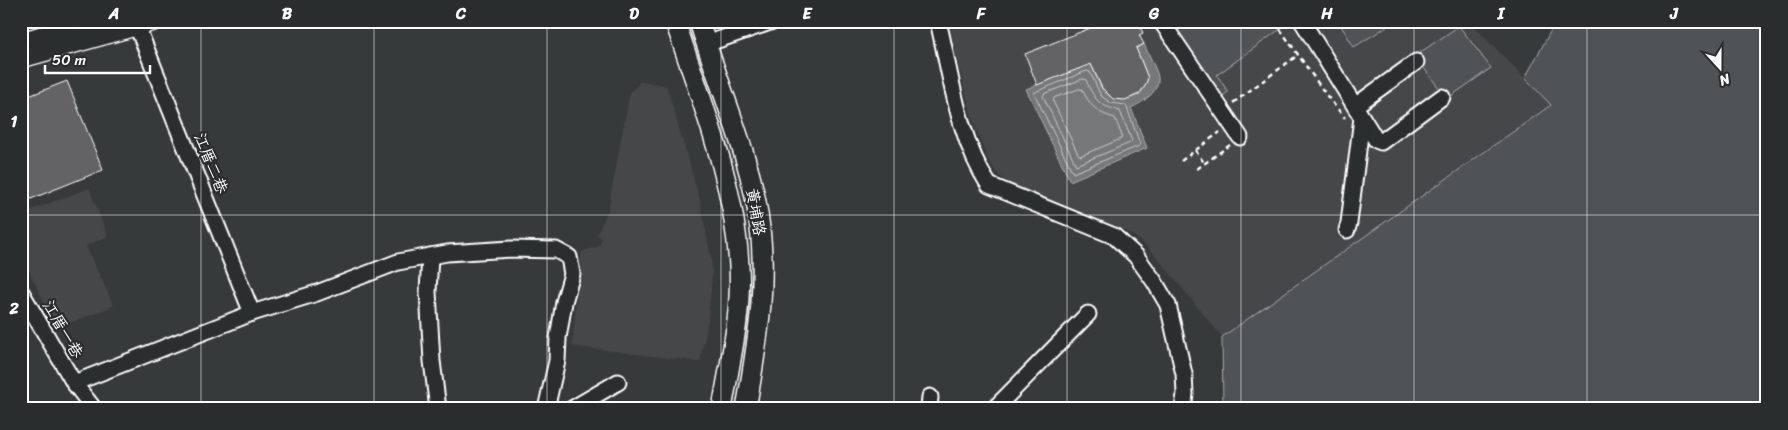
<svg xmlns="http://www.w3.org/2000/svg" width="1788" height="430" viewBox="0 0 1788 430" font-family="Sriracha,'LXGW WenKai TC',sans-serif">
	<style>
		.built { fill: #444748 }
		.green { fill: #505354; stroke: #a8a9aa }
		.water { fill: #767879; stroke: #adaeaf }
		.lines { fill: none; stroke-linecap: round; stroke-linejoin: round }
		.shore { stroke: #c8c9c9; stroke-width: 1 }
		.building { fill: #636465; stroke: #fff }
		.minor-casing { stroke: #fff; stroke-width: 19 }
		.major-casing { stroke: #fff; stroke-width: 22 }
		.path { stroke: #fff; stroke-width: 2.5; stroke-dasharray: 5 4; stroke-linecap: butt }
		.minor { stroke: #2a2d2e; stroke-width: 15 }
		.major { stroke: #2a2d2e; stroke-width: 19 }
		.grid { fill: none; stroke: #fff; stroke-width: 1; stroke-opacity: 0.55 }
		.labels { text-anchor: middle; dominant-baseline: central; stroke-width: 4.5; stroke-linejoin: round; paint-order: stroke }
		.street-label { font-size: 16px; fill: #fff; stroke: #2a2d2e }
		.neatline { fill: none; stroke: #fff; stroke-width: 2 }
		.grid-label { font-size: 16px; text-anchor: middle; font-weight: bold; fill: #fff }
	</style>
	<rect width="100%" height="100%" fill="#373a3b"/>
	<filter id="ink" filterUnits="userSpaceOnUse"><feTurbulence type="fractalNoise" baseFrequency=".02" numOctaves="2"/><feDisplacementMap in="SourceGraphic" scale="10" xChannelSelector="R" yChannelSelector="G"/><feConvolveMatrix kernelMatrix="1 2 1 2 8 2 1 2 1" color-interpolation-filters="sRGB"/></filter>
	<g filter="url(#ink)">
		<!-- built -->
		<g class="built">
			<polygon points="946,21 1469,21 1551,105 1222,337 1155,255 1141,241 1126,231 1010,184 998,175 989,161 975,127"/>
			<polygon points="641,81 663,85 667,87 700,200 711,257 712,278 708,321 700,362 572,346 581,252 599,246 602,238 597,235 608,210 630,92"/>
			<polygon points="89,188 108,236 86,246 114,306 57,328 21,255 21,214"/>
		</g>
		<!-- green -->
		<g class="green">
			<polygon points="1165,21 1279,21 1283,27 1217,75 1228,92 1220,98"/>
			<polygon points="1338,21 1396,21 1354,47"/>
			<polygon points="1556,21 1767,21 1767,409 1235,409 1223,406 1222,337 1551,105 1525,78"/>
			<polygon points="1459,26 1491,68 1447,99 1415,56"/>
		</g>
		<!-- water -->
		<path class="water" d="M 1144,44 C 1148,54 1156,67 1158,77 C 1160,92 1142,103 1131,108 L 1147,148 L 1070,181 L 1026,89 L 1091,64 C 1095,72 1098,86 1105,93 C 1113,101 1128,101 1138,95 C 1144,91 1146,84 1148,78 L 1136,48 Z"/>
		<g class="lines">
			<!-- shore -->
			<g class="shore">
				<polygon points="1087,71 1090,72 1101,96 1111,103 1126,105 1140,144 1139,146 1073,173 1034,93"/>
				<path d="M 1083,79 L 1086,80 C 1095,101 1098,105 1120,111 L 1132,141 L 1130,143 L 1076,165 L 1043,96 L 1044,94 Z"/>
				<path d="M 1079,89 L 1082,89 C 1089,105 1098,114 1115,118 L 1122,136 L 1121,139 L 1080,156 L 1078,154 L 1053,101 L 1054,98 Z"/>
			</g>
		</g>
		<!-- building -->
		<g class="building">
			<polygon points="1096,21 1137,21 1143,33 1139,35 1144,44 1136,48 1148,78 1145,86 1139,94 1125,100 1113,99 1102,88 1091,64 1037,85 1025,54 1098,25"/>
			<polygon points="67,81 103,170 21,203 21,99"/>
		</g>
		<g class="lines">
			<defs>
				<g id="minor">
					<path d="M 938,21 C 951,76 958,138 989,185 L 1114,236 L 1136,256 L 1154,281 L 1168,305 L 1184,374 L 1185,394 L 1183,409"/>
					<polyline points="1161,21 1240,137"/>
					<polyline points="1302,21 1376,140 1381,142 1442,97"/>
					<polyline points="137,26 252,313"/>
					<polyline points="706,44 773,21"/>
					<polyline points="1355,106 1416,62"/>
					<polyline points="1347,230 1349,223 1362,118"/>
					<polyline points="430,256 428,292 432,361 438,409"/>
					<polyline points="21,292 74,383 94,409"/>
					<polyline points="74,383 252,313 317,293 398,262 447,253 511,249 556,250 569,257 572,274 564,302 558,338 557,361 546,409"/>
					<polyline points="572,409 618,382"/>
					<polyline points="929,409 930,397"/>
					<polyline points="994,409 1088,314"/>
				</g>
				<g id="major">
					<path d="M 675,21 C 701,101 735,182 739,266 C 742,314 730,361 722,409"/>
					<path d="M 699,21 C 717,81 744,141 756,202 C 770,272 758,340 746,409"/>
					<polyline points="21,42 92,21"/>
					<polyline points="21,58 153,21"/>
				</g>
			</defs>
			<!-- minor casing -->
			<use href="#minor" class="minor-casing"/>
			<!-- major casing -->
			<use href="#major" class="major-casing"/>
			<!-- path -->
			<g class="path">
				<polyline points="1280,29 1327,96 1345,118"/>
				<polyline points="1233,103 1298,55"/>
				<polyline points="1195,150 1205,164"/>
				<polyline points="1181,161 1220,132"/>
				<polyline points="1197,169 1230,145"/>
			</g>
			<!-- minor -->
			<use href="#minor" class="minor"/>
			<!-- major -->
			<use href="#major" class="major"/>
		</g>
	</g>
	<!-- grid -->
	<path class="grid" d="M 201,21 L 201,409M 374,21 L 374,409M 547,21 L 547,409M 721,21 L 721,409M 894,21 L 894,409M 1067,21 L 1067,409M 1241,21 L 1241,409M 1414,21 L 1414,409M 1587,21 L 1587,409M 21,215 L 1767,215"/>
	<g class="labels">
		<!-- street labels -->
		<g class="street-label">
			<text transform="translate(211 163) rotate(68)">江厝二巷</text>
			<text transform="translate(756 212) rotate(80)">黄埔路</text>
			<text transform="translate(63 329) rotate(60)">江厝一巷</text>
		</g>
	</g>
	<!-- margin -->
	<rect width="1788" height="430" fill="none" stroke="#2a2d2e" stroke-width="55"/>
	<!-- north arrow -->
	<g transform="translate(1720 68) rotate(159)" stroke="#2a2d2e" stroke-width="4" paint-order="stroke">
	<path d="M0-4L9 19L0 12L-9 19Z" fill="#ffffff"/>
	<text y="-8" font-size="14" font-weight="bold" text-anchor="middle" fill="#ffffff">N</text>
	</g>
	<!-- scale -->
	<path d="M45 65v8h105v-8" fill="none" stroke="#ffffff" stroke-width="2.5"/>
	<text x="52" y="65" font-size="15" fill="#ffffff" stroke="#2a2d2e" stroke-width="4" paint-order="stroke">50 m</text>
	<rect x="28" y="28" width="1732" height="374" class="neatline"/>
	<g class="grid-label">
		<text x="114" y="19">A</text>
		<text x="287" y="19">B</text>
		<text x="461" y="19">C</text>
		<text x="634" y="19">D</text>
		<text x="807" y="19">E</text>
		<text x="981" y="19">F</text>
		<text x="1154" y="19">G</text>
		<text x="1327" y="19">H</text>
		<text x="1501" y="19">I</text>
		<text x="1674" y="19">J</text>
		<text x="14" y="127">1</text>
		<text x="14" y="314">2</text>
	</g>
</svg>
